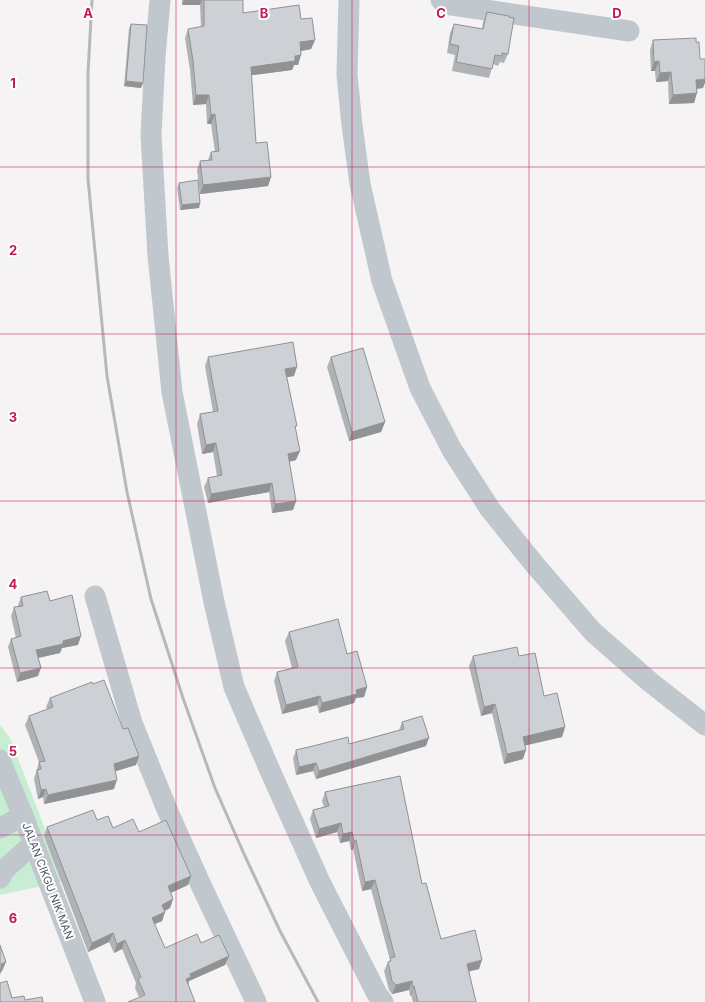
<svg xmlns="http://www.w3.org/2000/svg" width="705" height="1002" viewBox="0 0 705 1002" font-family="Inter,sans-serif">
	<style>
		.green { fill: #c7edd2 }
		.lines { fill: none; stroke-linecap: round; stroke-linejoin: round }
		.minor { stroke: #c0c8cd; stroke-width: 21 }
		.rail { stroke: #b5b9bc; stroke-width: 3 }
		.wall { fill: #b0b3b6 }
		.shaded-wall { fill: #909294 }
		.building { fill: #cdd0d4; stroke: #909294 }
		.grid { fill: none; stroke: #c2185b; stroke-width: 1; stroke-opacity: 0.55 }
		.labels { text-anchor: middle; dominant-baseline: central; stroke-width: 4; stroke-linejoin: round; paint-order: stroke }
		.street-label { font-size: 11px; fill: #4c575f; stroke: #fff }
		.grid-label { font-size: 13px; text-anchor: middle; font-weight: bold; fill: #c2185b; stroke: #fff; stroke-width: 4; stroke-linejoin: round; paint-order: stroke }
	</style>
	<rect width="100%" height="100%" fill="#f5f3f3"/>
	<!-- green -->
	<polygon class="green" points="0,725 10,738 65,881 0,895"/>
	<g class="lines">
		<!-- minor -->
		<g class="minor">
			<polyline points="160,0 155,57 151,135 158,256 172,392 214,602 234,687 268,766 320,882 377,994 383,1002"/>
			<polyline points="349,0 347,75 352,125 360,184 382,281 420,388 452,450 490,509 535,565 593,632 650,682 705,725"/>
			<polyline points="441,0 445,4 629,31"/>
			<polyline points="95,596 132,723 168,812 200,883 256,1002"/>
			<polyline points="0,760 23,816 95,1002"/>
			<polyline points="0,828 23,816"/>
			<polyline points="0,878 4,870 33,844"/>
		</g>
		<!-- rail -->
		<polyline class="rail" points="92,0 88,73 88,179 107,376 127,492 151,599 183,698 215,788 244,854 280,931 318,1002"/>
	</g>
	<!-- wall -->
	<g class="wall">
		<polygon points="182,0 243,0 243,13 301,19 315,40 311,49 301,51 298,65 294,65 292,70 251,75 256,143 271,177 268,186 200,194 197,170 200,161 208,160 211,152 215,152 211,124 207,124 206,104 193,105 190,70 185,38 188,29 201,27 200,5 182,5"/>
		<polygon points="487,12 508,54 504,63 500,62 498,66 493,64 489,78 452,71 455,55 447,53 450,33 454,24 482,29 483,22"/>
		<polygon points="131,24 143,83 141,88 124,86 129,28"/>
		<polygon points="653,40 703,88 697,89 694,103 669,104 668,81 656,82 655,71 651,71 650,50"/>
		<polygon points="179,183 200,203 199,208 180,210 177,188"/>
		<polygon points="208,357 294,376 287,377 296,430 296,460 289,462 296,501 293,510 272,513 269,492 208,503 204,487 208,478 217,476 213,452 202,454 197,424 200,414 213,412 205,366"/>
		<polygon points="331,357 385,422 381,432 349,441 327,367"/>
		<polygon points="21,597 50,601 78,645 62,648 60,653 38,658 38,676 17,682 8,647 11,639 16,638 11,616 14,607 18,607 18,605"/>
		<polygon points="289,632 347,654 367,687 364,697 356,698 354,703 319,713 317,705 282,714 274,681 277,672 292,668 285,641"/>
		<polygon points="473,656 519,656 544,696 565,727 562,737 525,745 523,759 504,764 492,713 481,716 469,666"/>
		<polygon points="93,684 136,765 115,771 114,789 44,804 43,797 38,799 34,779 39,762 25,725 29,716 47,709 46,707 50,698"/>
		<polygon points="402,722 426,746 316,779 313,771 296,775 293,758 296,750 349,744 399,730"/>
		<polygon points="325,792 422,884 441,939 479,969 469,971 476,1002 413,1002 411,995 410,996 409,990 392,994 389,990 384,971 388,962 389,962 390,960 371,889 362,891 353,849 351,850 349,841 340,843 337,832 316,838 310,819 313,810 324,807 322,801"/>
		<polygon points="97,820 113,828 139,832 191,876 188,885 170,893 173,899 170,908 165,911 162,921 154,924 165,948 201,943 229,956 225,965 189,981 139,997 135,988 136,983 122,949 114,953 109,942 88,952 44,836 47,827"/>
	</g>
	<!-- shaded-wall -->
	<g class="shaded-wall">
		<polygon points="184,0 202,0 200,5 182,5"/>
		<polygon points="315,40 311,49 296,52 300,42"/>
		<polygon points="301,55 298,65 294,65 292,70 247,76 251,67 295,56"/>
		<polygon points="659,61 655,71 651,71 654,62"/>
		<polygon points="671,72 668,81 656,82 660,73"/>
		<polygon points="705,79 705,83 703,88 693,89 696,80"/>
		<polygon points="126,81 143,83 141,88 124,86"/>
		<polygon points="697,93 694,103 669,104 673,95"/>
		<polygon points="196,95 209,95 206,104 193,105"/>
		<polygon points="215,114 211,124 207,124 211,115"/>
		<polygon points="271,177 268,186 200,194 203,185"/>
		<polygon points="200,203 199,208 180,210 182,205"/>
		<polygon points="297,367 294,376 282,378 285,369"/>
		<polygon points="385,422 381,432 349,441 352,432"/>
		<polygon points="216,443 213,452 202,454 206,445"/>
		<polygon points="300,451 296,460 284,463 288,454"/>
		<polygon points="272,483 269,492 208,503 211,494"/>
		<polygon points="296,501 293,510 272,513 275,504"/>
		<polygon points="81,636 78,645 62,648 60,653 33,659 36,650 63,641"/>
		<polygon points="41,668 38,676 17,682 20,673"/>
		<polygon points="367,687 364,697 356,698 354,703 319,713 322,703 356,690"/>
		<polygon points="320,696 317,705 282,714 286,705"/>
		<polygon points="495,704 492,713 481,716 484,707"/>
		<polygon points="565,727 562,737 519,747 523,737"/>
		<polygon points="429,738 426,746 316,779 319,771"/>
		<polygon points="526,750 523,759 504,764 507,754"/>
		<polygon points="139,756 136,765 110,773 114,764"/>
		<polygon points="316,763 313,771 296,775 299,767"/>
		<polygon points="117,780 114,789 44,804 48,795"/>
		<polygon points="46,789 43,797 38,799 41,790"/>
		<polygon points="341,823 337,832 316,838 319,829"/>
		<polygon points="352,832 349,841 340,843 343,834"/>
		<polygon points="356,840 353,849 351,850 354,841"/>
		<polygon points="191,876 188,885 164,896 168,886"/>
		<polygon points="375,880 371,889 362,891 365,882"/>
		<polygon points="173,899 170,908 158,914 162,905"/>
		<polygon points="165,912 162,921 148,927 152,918"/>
		<polygon points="113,933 109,942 88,952 92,943"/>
		<polygon points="125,940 122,949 114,953 117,944"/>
		<polygon points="229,956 225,965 189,981 188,986 186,979 190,974"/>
		<polygon points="482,960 479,969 463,973 467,964"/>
		<polygon points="6,962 2,971 1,972 0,975 0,967 1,964"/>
		<polygon points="412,981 409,990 392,994 396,985"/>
		<polygon points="414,986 411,995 410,996 413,987"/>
	</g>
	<!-- building -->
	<g class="building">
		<polygon points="204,0 243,0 243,13 299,5 301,19 312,18 315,40 300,42 301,55 295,56 295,61 251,67 256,143 267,142 271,177 203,185 200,161 212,160 211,152 219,151 215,114 211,115 209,95 196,95 193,61 188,29 204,26"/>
		<polygon points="487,12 509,16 509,17 514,18 508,54 502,53 502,56 495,55 492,69 456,62 459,46 450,44 454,24 483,29"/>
		<polygon points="131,24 147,25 143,83 126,81"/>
		<polygon points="696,38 696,42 699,42 700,59 705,59 705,79 696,80 697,93 673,95 671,72 660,73 659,61 654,62 653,40"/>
		<polygon points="198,180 200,203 182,205 179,183"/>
		<polygon points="293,342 297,367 285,369 297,426 295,426 300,451 288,454 296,501 275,504 272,483 211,494 208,478 222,475 216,443 206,445 200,414 218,411 208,357"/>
		<polygon points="363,348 385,422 352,432 331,357"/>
		<polygon points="47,591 50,601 72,595 81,636 63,641 63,644 36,650 41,668 20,673 11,639 21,636 14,607 23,606 21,597"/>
		<polygon points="338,619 347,654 357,651 367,687 356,690 357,694 322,703 320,696 286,705 277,672 298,667 289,632"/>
		<polygon points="517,647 519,656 535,653 544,696 557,693 565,727 523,737 526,750 507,754 495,704 484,707 473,656"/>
		<polygon points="104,680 123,729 128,728 139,756 114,764 117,780 48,795 46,789 41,790 37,770 41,769 39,762 45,761 29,716 53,707 50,698 92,682 93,684"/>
		<polygon points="422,716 429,738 319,771 316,763 299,767 296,750 317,745 348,737 349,744 404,729 402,722"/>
		<polygon points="400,776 422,884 426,883 441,939 475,930 482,960 467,964 476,1002 418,1002 414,986 413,987 412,981 396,985 392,981 388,962 391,961 390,958 395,957 375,880 365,882 356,840 354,841 352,832 343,834 341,823 319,829 313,810 329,806 325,792"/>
		<polygon points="93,810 97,820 108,816 113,828 133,819 139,832 166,820 191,876 168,886 173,899 162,905 165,912 152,918 165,948 197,934 201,943 219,935 229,956 190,974 191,977 186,979 195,1002 128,1002 145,995 138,979 141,977 125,940 117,944 113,933 92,943 47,827"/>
		<polygon points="0,945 6,962 1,964 2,969 0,969"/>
		<polygon points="7,981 12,998 24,996 25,1000 42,997 43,1002 0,1002 0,983"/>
	</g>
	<!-- grid -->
	<path class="grid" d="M 176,0 L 176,1002M 352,0 L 352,1002M 529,0 L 529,1002M 0,167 L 705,167M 0,334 L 705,334M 0,501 L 705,501M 0,668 L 705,668M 0,835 L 705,835"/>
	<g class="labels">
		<!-- street labels -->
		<g class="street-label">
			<text transform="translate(48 881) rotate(69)">JALAN CIKGU NIK MAN</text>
		</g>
	</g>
	<g class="grid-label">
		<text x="88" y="18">A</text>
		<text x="264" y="18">B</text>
		<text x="441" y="18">C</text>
		<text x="617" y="18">D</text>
		<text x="13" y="88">1</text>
		<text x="13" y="255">2</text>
		<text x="13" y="422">3</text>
		<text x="13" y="589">4</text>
		<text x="13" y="756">5</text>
		<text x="13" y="923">6</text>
	</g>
</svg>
